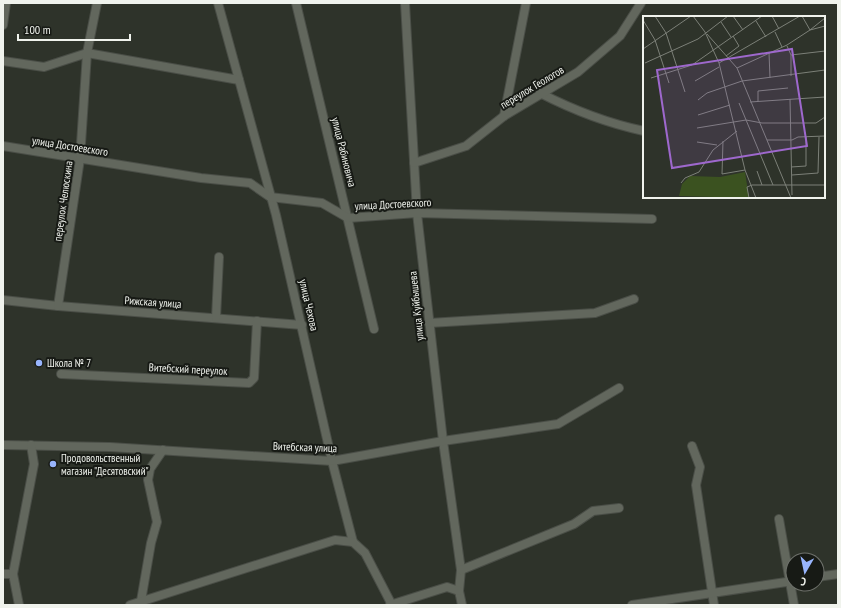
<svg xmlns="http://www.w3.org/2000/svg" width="841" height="608" viewBox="0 0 841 608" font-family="'PT Sans Narrow',sans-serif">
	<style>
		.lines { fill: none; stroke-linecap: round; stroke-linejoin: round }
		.minor-casing { stroke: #4a4e47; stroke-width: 10 }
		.minor { stroke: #62675d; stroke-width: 8 }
		.poi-dot { fill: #98b5fd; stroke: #171a15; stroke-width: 1.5 }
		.labels { text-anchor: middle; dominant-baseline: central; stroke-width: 4; stroke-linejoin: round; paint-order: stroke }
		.street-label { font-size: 11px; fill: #f0f3ed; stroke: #171a15 }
		.poi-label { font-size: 11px; fill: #f0f3ed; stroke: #171a15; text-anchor: start }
		.inset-road { fill: none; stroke: #7c8078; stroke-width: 1 }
		.view { fill: #9e68cd; fill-opacity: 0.15; stroke: #9e68cd; stroke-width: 2 }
		.inset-edge { fill: none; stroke: #f0f3ed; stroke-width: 2 }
	</style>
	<rect width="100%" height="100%" fill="#2e332a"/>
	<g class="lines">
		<defs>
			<g id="minor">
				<polyline points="218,3 276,215 332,461 353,542 365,553 392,605"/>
				<polyline points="296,3 374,329"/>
				<polyline points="405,3 417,213 443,441 461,570 459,591 462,605"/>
				<polyline points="3,25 6,3"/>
				<polyline points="3,61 44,67 87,53 239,80"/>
				<path d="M 540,93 C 575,111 606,123 644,131"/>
				<polyline points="504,116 526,3"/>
				<polyline points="3,146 201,178 250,183 270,197 322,203 348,218 417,213 652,219"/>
				<polyline points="414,163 466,146 504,116 578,72 620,36 641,3"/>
				<polyline points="3,300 58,306 302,325"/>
				<polyline points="58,306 80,159 87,53 97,3"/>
				<polyline points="216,318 219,257"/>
				<polyline points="429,323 595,313 634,299"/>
				<polyline points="61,374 249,383 254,378 257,321"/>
				<polyline points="3,445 110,447 332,461 443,441 558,424 619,388"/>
				<polyline points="692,446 700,467 696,485 714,605"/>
				<polyline points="779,519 794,605"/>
				<polyline points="461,570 574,524 593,511 619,508"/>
				<polyline points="3,574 13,574"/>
				<polyline points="817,577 838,574"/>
				<polyline points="141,601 151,543 157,522 148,480 150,469 163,450"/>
				<polyline points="19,605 13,574 34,464 31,445"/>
				<polyline points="130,605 335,540 353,542"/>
				<polyline points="390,605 447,587 459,591"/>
				<polyline points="632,605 793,581"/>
			</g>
		</defs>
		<!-- minor casing -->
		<use href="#minor" class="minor-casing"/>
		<!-- minor -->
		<use href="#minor" class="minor"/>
	</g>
	<!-- markers -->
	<g class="poi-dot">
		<circle cx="39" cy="363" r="4"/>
		<circle cx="53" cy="464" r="4"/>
	</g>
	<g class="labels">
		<!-- street labels -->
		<g class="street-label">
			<text transform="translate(532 87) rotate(-31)">переулок Геологов</text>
			<text transform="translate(70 146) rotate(9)">улица Достоевского</text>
			<text transform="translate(344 152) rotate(76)">улица Рабиновича</text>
			<text transform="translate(63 201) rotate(-82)">переулок Челюскина</text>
			<text transform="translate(393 204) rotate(-3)">улица Достоевского</text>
			<text transform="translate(153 302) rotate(4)">Рижская улица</text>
			<text transform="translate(309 305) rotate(77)">улица Чехова</text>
			<text transform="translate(416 306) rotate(-96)">улица Куйбышева</text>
			<text transform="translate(188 369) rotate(3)">Витебский переулок</text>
			<text transform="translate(305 447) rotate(2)">Витебская улица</text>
		</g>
		<!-- poi labels -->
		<g class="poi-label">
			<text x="47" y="363">Школа № 7</text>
			<text x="61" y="458">Продовольственный<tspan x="61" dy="13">магазин "Деcятовский"</tspan></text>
		</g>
	</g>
	<!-- overview -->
	<g transform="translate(643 16)">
		<rect width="182" height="182" fill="#2e332a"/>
		<path d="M 102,156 L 106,182 L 36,180 L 39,168 L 47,160 L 77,161 Z" fill="#3b5220"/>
		<path class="inset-road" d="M 12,0 L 23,17 L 42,76M 50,0 L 62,16 L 76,47 L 102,154 L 113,182M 90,0 L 100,14M 129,0 L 136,13M 159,0 L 167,14 L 182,2M 0,4 L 12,24 L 26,67M 113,5 L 123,21M 78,6 L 88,21M 132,16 L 139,31M 64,18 L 94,52 L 148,182M 144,30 L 148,39 L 148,60M 0,33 L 48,0M 126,37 L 127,62M 148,39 L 182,35M 83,40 L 96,30 L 90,20M 2,47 L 55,23 L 85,0M 76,47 L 157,0M 94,52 L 144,29 L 167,14 L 182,10M 8,62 L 49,49 L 119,0M 52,65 L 76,51M 147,83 L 149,179M 55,84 L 64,77 L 99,65 L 182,54M 115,85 L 115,75 L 145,72M 107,86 L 182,81M 96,87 L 130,169M 55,99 L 87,89M 54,112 L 103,104 L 119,107 L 173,107 L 182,101M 124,124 L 149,124 L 155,121 L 182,120M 80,125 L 79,158 L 102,154M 54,126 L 74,129M 148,151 L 163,150 L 163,121M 114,155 L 119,169M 149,159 L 175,157 L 176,121M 38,167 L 42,162 L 56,156 L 70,134 L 94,115M 106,182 L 104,171 L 109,169 L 182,169"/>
		<path class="view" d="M 149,33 L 164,130 L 29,152 L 14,54 Z"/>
		<rect width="182" height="182" class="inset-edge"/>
	</g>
	<!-- border -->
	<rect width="841" height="608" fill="none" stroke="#f0f3ed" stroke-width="8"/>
	<!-- north arrow -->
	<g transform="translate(805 572) rotate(189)"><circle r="19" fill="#171a15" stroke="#6e716b"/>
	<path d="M0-3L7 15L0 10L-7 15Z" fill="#98b5fd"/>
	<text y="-6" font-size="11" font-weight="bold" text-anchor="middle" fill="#f0f3ed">С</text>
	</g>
	<!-- scale -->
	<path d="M18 34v6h112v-6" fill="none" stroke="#f0f3ed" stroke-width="2"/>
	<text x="24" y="34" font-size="12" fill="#f0f3ed" stroke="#171a15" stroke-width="3" paint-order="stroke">100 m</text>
</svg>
